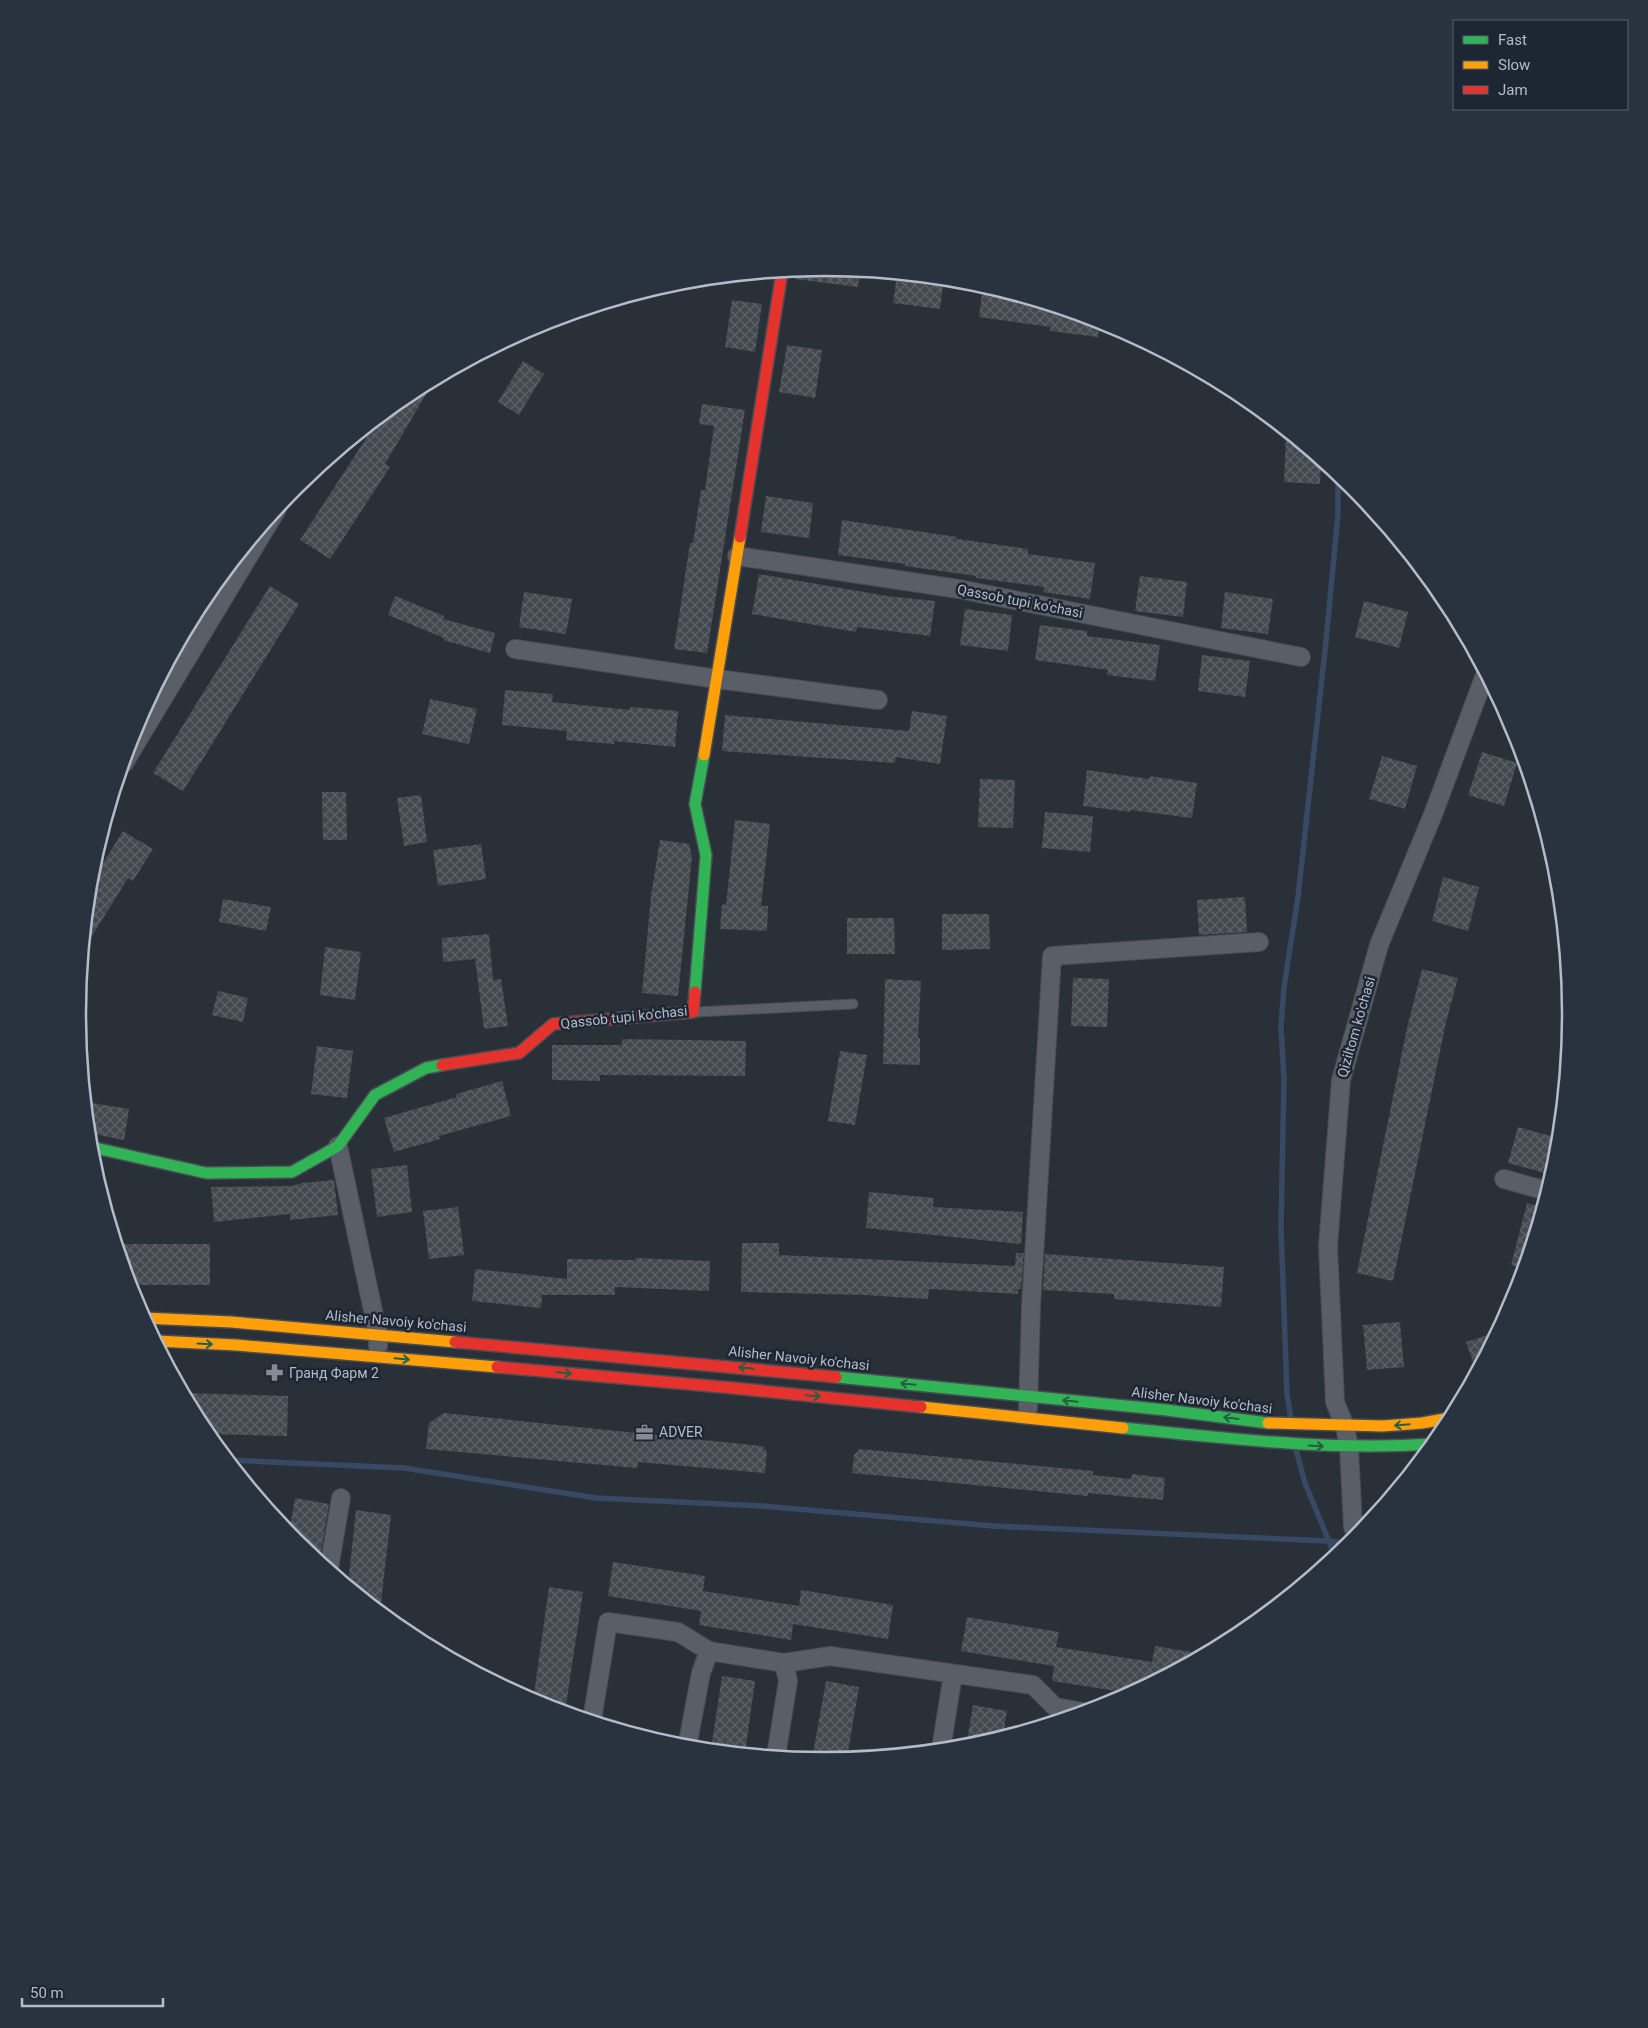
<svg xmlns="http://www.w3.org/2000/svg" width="1648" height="2028" viewBox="0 0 1648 2028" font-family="Roboto,sans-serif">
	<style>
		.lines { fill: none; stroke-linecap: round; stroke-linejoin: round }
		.stream { stroke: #384963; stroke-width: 5.5 }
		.building { fill: url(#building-cross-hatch) }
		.lane-casing { stroke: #484c53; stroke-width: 11 }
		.street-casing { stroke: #484c53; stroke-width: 20 }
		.fast-casing { stroke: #484c53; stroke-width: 14 }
		.slow-casing { stroke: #484c53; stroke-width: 14 }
		.jam-casing { stroke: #484c53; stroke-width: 14 }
		.lane { stroke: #5a5e66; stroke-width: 9 }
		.street { stroke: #5a5e66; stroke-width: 18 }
		.fast { stroke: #30b455; stroke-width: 11 }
		.slow { stroke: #ff9f0a; stroke-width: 11 }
		.jam { stroke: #e5322d; stroke-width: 11 }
		.oneway { stroke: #255f41 }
		.labels { text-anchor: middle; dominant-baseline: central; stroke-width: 5; stroke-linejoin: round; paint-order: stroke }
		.street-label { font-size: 14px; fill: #b4bcc9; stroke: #1d2633 }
		.poi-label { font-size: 14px; fill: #b4bcc9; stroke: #1d2633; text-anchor: start }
		.rim { fill: none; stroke: #b4bcc9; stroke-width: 2.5 }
	</style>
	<defs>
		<pattern id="building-cross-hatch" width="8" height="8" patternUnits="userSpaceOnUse" patternTransform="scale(1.25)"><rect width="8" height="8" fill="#444950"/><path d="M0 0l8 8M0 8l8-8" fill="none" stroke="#5d6168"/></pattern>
	</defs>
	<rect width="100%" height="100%" fill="#2a3038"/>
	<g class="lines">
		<!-- stream -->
		<g class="stream">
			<polyline points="1291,1419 1287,1394 1281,1227 1284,1080 1281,1027 1284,987 1298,897 1326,641 1338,514 1338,475"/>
			<polyline points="1296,1450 1305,1483 1335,1556"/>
			<polyline points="229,1460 404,1468 596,1498 762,1506 993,1526 1327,1541 1350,1543"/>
		</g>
	</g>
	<!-- building -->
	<g class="building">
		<polygon points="824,268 860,271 858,287 795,279 796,270"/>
		<polygon points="897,275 944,279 940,309 893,303"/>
		<polygon points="983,286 1100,321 1098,337 1050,331 1051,327 979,317"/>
		<polygon points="732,300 762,304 755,352 725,347"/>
		<polygon points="787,345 822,350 815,398 779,392"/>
		<polygon points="523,361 544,374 519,415 498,402"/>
		<polygon points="435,379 385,464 390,467 330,559 300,540 367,437 361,433 410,393"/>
		<polygon points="702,404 745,410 707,653 674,649 690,543 693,543 701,490 705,490 714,426 699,424"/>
		<polygon points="1286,432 1321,461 1320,484 1284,482"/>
		<polygon points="766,496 813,503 809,538 761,532"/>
		<polygon points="842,520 957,537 957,539 1028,549 1028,554 1095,563 1090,599 1043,592 1044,587 976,578 976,576 905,566 905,564 838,555"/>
		<polygon points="759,574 887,596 935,601 930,636 857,627 856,632 752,614"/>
		<polygon points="1140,576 1187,582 1183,617 1135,611"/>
		<polygon points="270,586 299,604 183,791 153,773"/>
		<polygon points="524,592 572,599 566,634 519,627"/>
		<polygon points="1225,592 1273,599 1268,634 1221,628"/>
		<polygon points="395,596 444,616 443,619 495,633 490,653 443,640 444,638 388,615"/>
		<polygon points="1364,601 1408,612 1399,648 1355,637"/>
		<polygon points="965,609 1012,615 1008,651 960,645"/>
		<polygon points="1040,625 1087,631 1087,636 1160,645 1155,681 1107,675 1108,670 1035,660"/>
		<polygon points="1202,655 1250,661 1245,697 1198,691"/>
		<polygon points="505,690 553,694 552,702 630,710 630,707 678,711 675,747 614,741 614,744 566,740 567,731 502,725"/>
		<polygon points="430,699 477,709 469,744 422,734"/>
		<polygon points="912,711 947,716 940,764 896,757 895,763 722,751 725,715 909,731"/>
		<polygon points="1482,752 1517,763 1504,806 1468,795"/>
		<polygon points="1382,756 1417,766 1405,809 1369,799"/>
		<polygon points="1087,770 1149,779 1150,776 1197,783 1192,818 1130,810 1130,812 1083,806"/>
		<polygon points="980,779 1015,780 1013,828 978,827"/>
		<polygon points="322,792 346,792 347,840 323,840"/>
		<polygon points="421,795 427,842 404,846 397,798"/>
		<polygon points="1045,812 1093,816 1090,852 1042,848"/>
		<polygon points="735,820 770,824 761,906 768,906 767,931 720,929 722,904 726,905"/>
		<polygon points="123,831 153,849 133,881 128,878 84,949 91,874 95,876"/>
		<polygon points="660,840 689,844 692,856 678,996 642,993 651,896"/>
		<polygon points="481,844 486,879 438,886 433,850"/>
		<polygon points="1443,877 1479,887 1468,931 1432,921"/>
		<polygon points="1245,897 1247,932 1199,935 1197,900"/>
		<polygon points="223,899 271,907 266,931 219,922"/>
		<polygon points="942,914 989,914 990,949 942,950"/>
		<polygon points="847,918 894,918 895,954 847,954"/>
		<polygon points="489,934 493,980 501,979 508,1026 484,1029 475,959 443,962 442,938"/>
		<polygon points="325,947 361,952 355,1000 320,995"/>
		<polygon points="1422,969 1458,978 1446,1022 1393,1281 1357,1273 1407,1028"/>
		<polygon points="1073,978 1109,979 1107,1027 1071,1026"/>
		<polygon points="885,979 921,981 918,1038 920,1038 920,1065 883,1064"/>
		<polygon points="218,991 248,998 243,1022 212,1015"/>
		<polygon points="622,1039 746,1041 745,1076 600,1075 600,1081 552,1080 552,1045 622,1045"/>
		<polygon points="317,1046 353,1051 347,1098 311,1094"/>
		<polygon points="840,1051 867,1055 855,1125 828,1121"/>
		<polygon points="502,1081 511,1116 439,1136 440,1139 394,1152 384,1118 457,1097 456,1094"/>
		<polygon points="86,1102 129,1109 124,1140 89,1133"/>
		<polygon points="1518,1127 1558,1138 1556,1158 1552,1175 1508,1163"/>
		<polygon points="407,1165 412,1212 377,1217 371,1169"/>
		<polygon points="334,1180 338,1215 290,1220 290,1214 214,1222 211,1187 292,1186 302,1183"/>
		<polygon points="869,1192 934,1198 933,1207 1023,1212 1021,1244 866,1228"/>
		<polygon points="1527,1203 1542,1207 1523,1268 1511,1265"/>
		<polygon points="458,1207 464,1255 429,1259 423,1211"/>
		<polygon points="742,1243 779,1243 779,1255 1015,1266 1016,1253 1024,1253 1021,1289 1018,1289 1018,1294 929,1289 928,1299 864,1295 741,1292"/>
		<polygon points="117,1244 210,1244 210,1285 130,1285"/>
		<polygon points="1045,1254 1224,1267 1221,1307 1114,1299 1114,1294 1043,1290"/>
		<polygon points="635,1258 710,1261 709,1291 615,1287 615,1295 542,1295 541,1308 472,1301 475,1269 567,1279 567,1259 635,1260"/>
		<polygon points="1400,1322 1404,1367 1367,1370 1363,1325"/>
		<polygon points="1497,1332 1476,1371 1466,1342"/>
		<polygon points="184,1393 288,1396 287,1436 207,1434"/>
		<polygon points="444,1413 762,1446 767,1451 765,1473 638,1462 637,1468 426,1449 429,1423"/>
		<polygon points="860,1449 1093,1471 1093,1475 1131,1479 1132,1474 1165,1478 1163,1500 1088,1493 1088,1496 852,1473 854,1455"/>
		<polygon points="295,1498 329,1504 321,1551 304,1548 289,1533"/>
		<polygon points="356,1510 391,1515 380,1611 348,1584"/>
		<polygon points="613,1562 705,1576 703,1591 799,1606 801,1590 893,1605 888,1639 793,1624 791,1640 699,1625 701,1611 608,1596"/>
		<polygon points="549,1587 583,1592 565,1712 533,1701"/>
		<polygon points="967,1617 1059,1632 1056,1647 1152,1662 1155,1646 1203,1654 1129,1693 1052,1681 1054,1666 961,1651"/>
		<polygon points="722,1676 755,1681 745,1753 711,1749"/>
		<polygon points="826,1681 859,1687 847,1758 824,1760 812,1759"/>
		<polygon points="973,1705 1007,1711 1003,1736 966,1747"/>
	</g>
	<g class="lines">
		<defs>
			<polyline id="lane" points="696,1012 853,1004"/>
			<g id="street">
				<polyline points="737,556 959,589 1301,657"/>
				<polyline points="515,649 717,679 878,700"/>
				<polyline points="124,763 277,509"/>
				<polyline points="338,1146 378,1334 378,1346"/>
				<polyline points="1504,1179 1547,1191"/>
				<polyline points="1028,1408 1031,1306 1052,956 1259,942"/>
				<polyline points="1357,1535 1353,1527 1349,1448 1345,1427 1335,1402 1328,1246 1341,1080 1379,945 1434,812 1485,675"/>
				<polyline points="329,1568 341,1498"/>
				<polyline points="592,1720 608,1622 678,1632 709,1651 784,1663 830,1656 1033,1685 1055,1707 1083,1712"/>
				<polyline points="687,1747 701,1673 709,1651"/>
				<polyline points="941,1749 953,1674"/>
				<polyline points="776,1756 788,1681 784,1663"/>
			</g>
			<g id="fast">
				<polyline points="695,992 706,855 695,804 704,755"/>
				<polyline points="91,1147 206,1173 292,1172 338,1146 375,1095 426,1068 442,1065"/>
				<polyline points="836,1377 1166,1410 1268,1423"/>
				<path d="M 1123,1428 C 1226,1438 1328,1451 1432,1444"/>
			</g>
			<g id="slow">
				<polyline points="704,755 740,537"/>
				<polyline points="144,1318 231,1322 455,1342"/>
				<polyline points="157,1341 236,1345 497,1367"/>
				<polyline points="921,1407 1123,1428"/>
				<polyline points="1268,1423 1383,1426 1422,1423 1450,1418"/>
			</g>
			<g id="jam">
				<polyline points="740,537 782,272"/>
				<polyline points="442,1065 519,1053 553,1024 693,1012 695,992"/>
				<polyline points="455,1342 836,1377"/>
				<polyline points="497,1367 733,1388 921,1407"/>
			</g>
		</defs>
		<!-- lane casing -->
		<use href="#lane" class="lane-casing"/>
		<!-- street casing -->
		<use href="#street" class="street-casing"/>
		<!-- fast casing -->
		<use href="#fast" class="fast-casing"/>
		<!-- slow casing -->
		<use href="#slow" class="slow-casing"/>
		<!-- jam casing -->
		<use href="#jam" class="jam-casing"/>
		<!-- lane -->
		<use href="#lane" class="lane"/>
		<!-- street -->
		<use href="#street" class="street"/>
		<!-- fast -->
		<use href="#fast" class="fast"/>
		<!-- slow -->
		<use href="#slow" class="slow"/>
		<!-- jam -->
		<use href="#jam" class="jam"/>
	</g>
	<!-- one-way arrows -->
	<defs><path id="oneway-shaft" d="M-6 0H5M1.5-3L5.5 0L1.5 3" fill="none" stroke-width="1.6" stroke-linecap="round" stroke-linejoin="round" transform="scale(1.25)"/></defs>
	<g class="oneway">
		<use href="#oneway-shaft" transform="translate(205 1344) rotate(3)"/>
		<use href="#oneway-shaft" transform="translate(402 1359) rotate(5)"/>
		<use href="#oneway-shaft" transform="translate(746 1368) rotate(-174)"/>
		<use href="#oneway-shaft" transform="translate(564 1373) rotate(5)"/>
		<use href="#oneway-shaft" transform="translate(908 1384) rotate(-174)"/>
		<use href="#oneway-shaft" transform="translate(813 1396) rotate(5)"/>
		<use href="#oneway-shaft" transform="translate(1070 1401) rotate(-174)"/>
		<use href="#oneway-shaft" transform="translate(1231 1418) rotate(-173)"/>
		<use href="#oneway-shaft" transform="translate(1402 1425) rotate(175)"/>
		<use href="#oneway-shaft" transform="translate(1316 1446) rotate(3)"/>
	</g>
	<!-- icons -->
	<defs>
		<symbol id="pharmacy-bare" viewBox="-9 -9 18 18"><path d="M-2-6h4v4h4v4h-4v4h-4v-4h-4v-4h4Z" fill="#848b96" stroke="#1d2633" stroke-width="2.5" paint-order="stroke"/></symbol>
		<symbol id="office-bare" viewBox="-9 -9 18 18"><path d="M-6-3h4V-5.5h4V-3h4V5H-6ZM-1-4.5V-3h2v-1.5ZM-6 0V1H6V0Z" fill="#848b96" stroke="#1d2633" stroke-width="2.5" paint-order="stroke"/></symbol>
	</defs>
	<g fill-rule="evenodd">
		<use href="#pharmacy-bare" x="262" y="1360" width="25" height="25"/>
		<use href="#office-bare" x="632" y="1420" width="25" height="25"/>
	</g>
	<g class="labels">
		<!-- street labels -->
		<g class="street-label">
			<text transform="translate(1020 601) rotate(11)">Qassob tupi ko'chasi</text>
			<text transform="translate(624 1017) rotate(-6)">Qassob tupi ko'chasi</text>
			<text transform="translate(1356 1027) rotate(-74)">Qiziltom ko'chasi</text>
			<text transform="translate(396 1321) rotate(5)">Alisher Navoiy ko'chasi</text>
			<text transform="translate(799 1358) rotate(6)">Alisher Navoiy ko'chasi</text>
			<text transform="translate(1202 1400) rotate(7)">Alisher Navoiy ko'chasi</text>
		</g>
		<!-- poi labels -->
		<g class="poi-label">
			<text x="289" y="1373">Гранд Фарм 2</text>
			<text x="659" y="1432">ADVER</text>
		</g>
	</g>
	<!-- crop -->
	<path d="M0 0H1648V2028H0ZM86 1014a738 738 0 1 1 1476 0a738 738 0 1 1-1476 0Z" fill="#29323f" fill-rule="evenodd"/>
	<path class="rim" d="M86 1014a738 738 0 1 1 1476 0a738 738 0 1 1-1476 0Z"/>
	<!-- legend -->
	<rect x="1453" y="20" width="175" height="90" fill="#1d2633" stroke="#59626f"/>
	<rect x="1463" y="36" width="25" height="8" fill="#30b455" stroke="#59626f"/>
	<text x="1498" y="45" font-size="15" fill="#b4bcc9">Fast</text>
	<rect x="1463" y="61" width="25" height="8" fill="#ff9f0a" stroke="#59626f"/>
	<text x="1498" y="70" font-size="15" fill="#b4bcc9">Slow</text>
	<rect x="1463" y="86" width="25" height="8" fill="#e5322d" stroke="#59626f"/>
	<text x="1498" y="95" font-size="15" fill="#b4bcc9">Jam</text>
	<!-- scale -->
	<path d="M22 1998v8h141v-8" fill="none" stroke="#b4bcc9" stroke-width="2.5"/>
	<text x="30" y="1998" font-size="15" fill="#b4bcc9" stroke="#1d2633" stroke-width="4" paint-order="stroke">50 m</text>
</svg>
